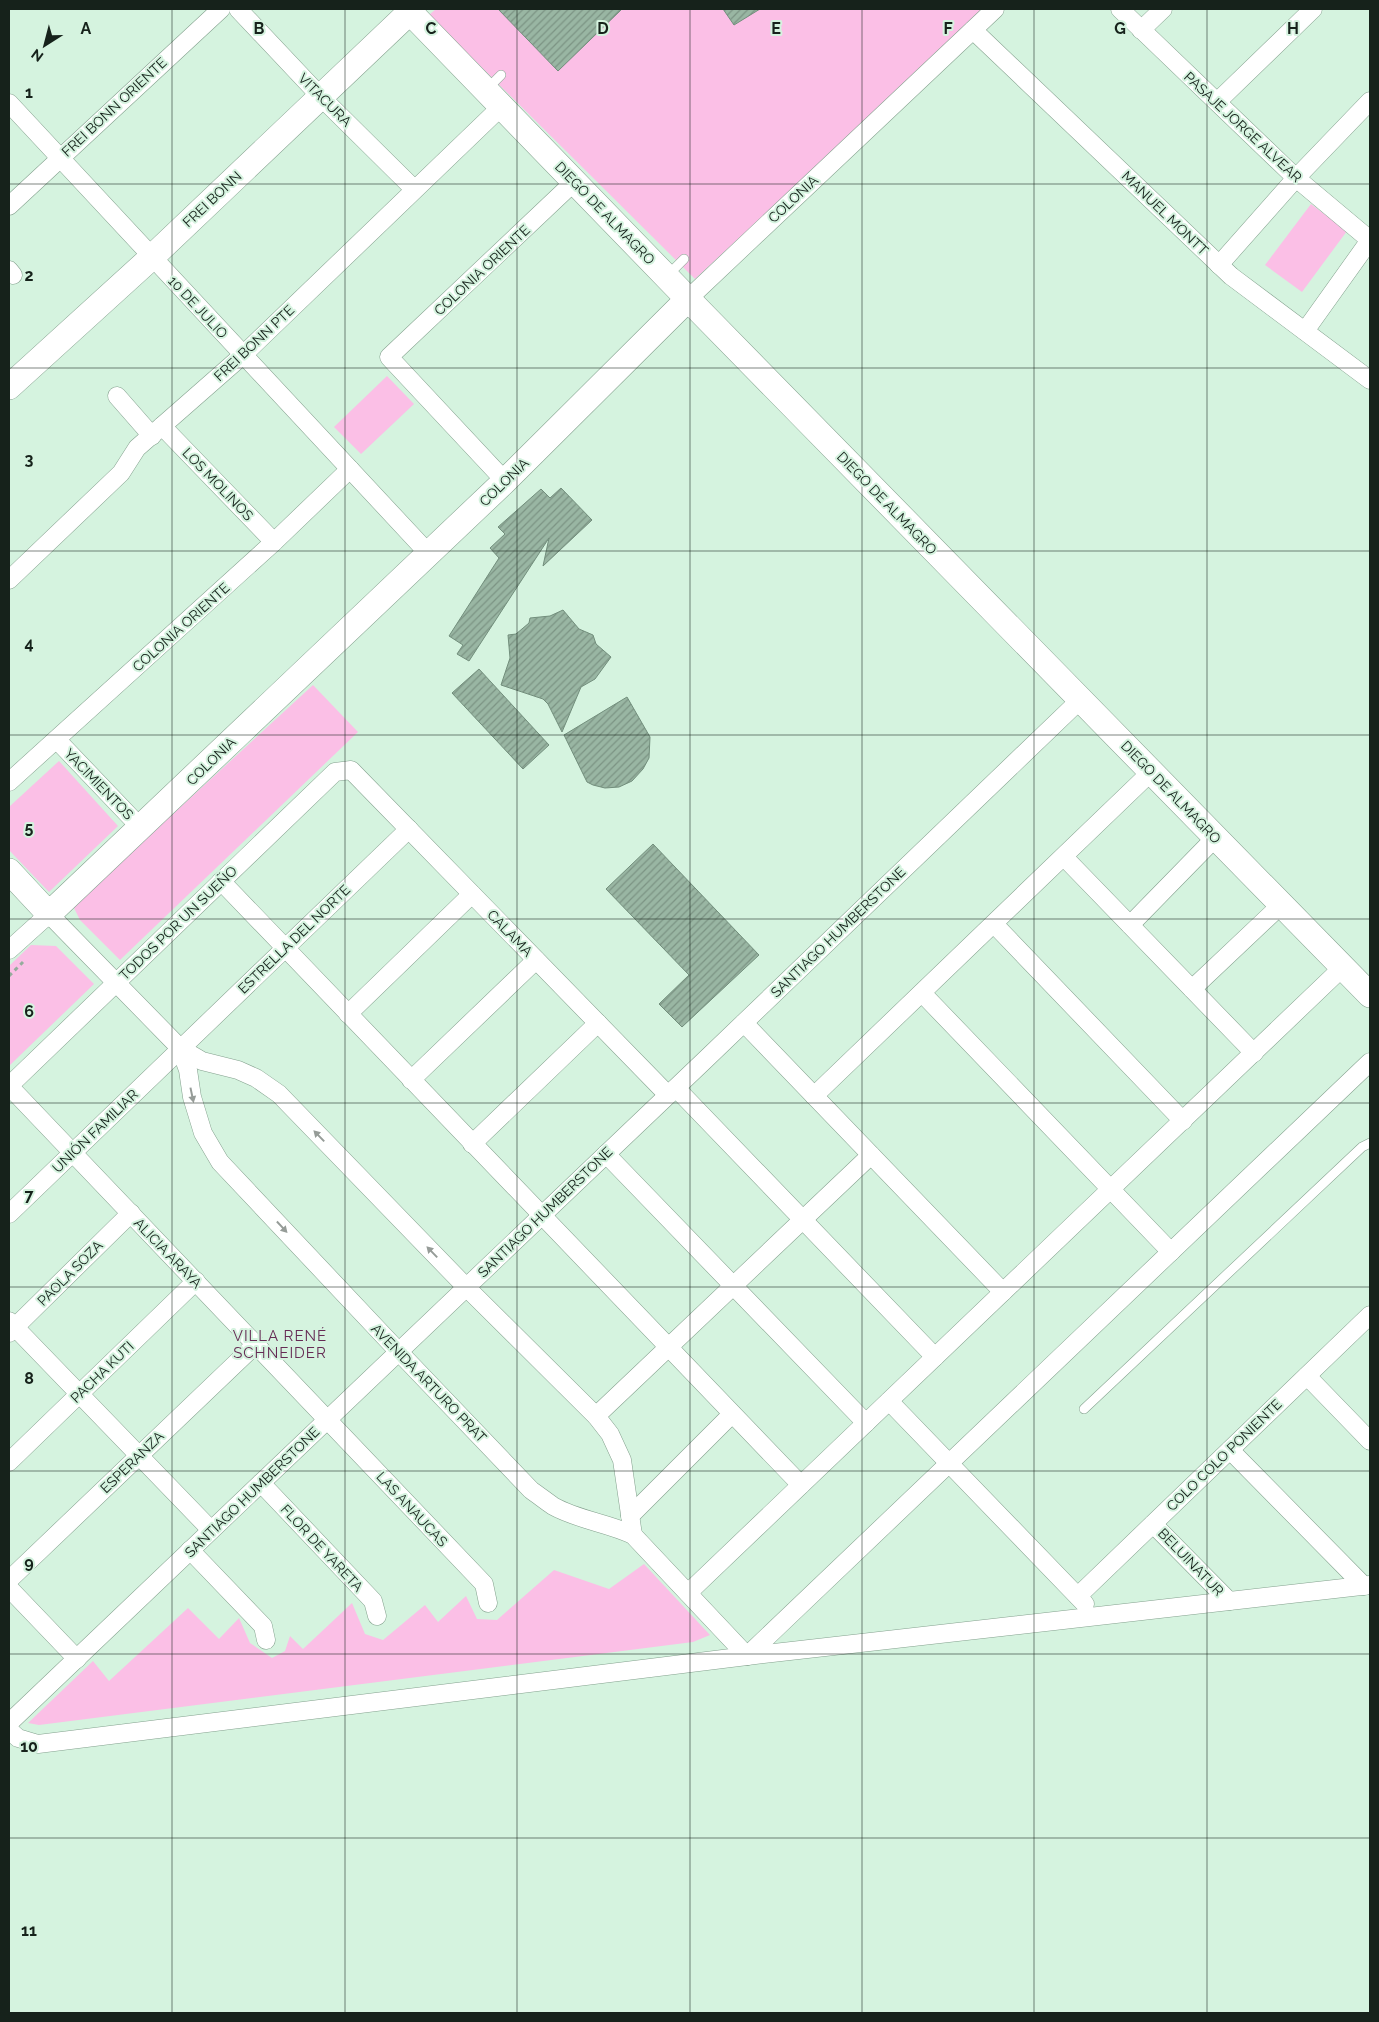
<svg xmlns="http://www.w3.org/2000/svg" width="1379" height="2022" viewBox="0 0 1379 2022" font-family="Raleway,sans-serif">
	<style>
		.green { fill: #fbbfe6 }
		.building { fill: url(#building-hatch); stroke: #728e7c }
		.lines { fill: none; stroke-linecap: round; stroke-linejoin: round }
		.lane-casing { stroke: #84a18e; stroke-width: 10 }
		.street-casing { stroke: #84a18e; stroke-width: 19 }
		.secondary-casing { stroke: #84a18e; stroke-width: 26 }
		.path { stroke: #94ac9c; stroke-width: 3; stroke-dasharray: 4 4; stroke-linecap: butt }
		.lane { stroke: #fff; stroke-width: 9 }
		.street { stroke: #fff; stroke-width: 18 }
		.secondary { stroke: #fff; stroke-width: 25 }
		.oneway { fill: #969c98 }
		.grid { fill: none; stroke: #16221b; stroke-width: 1; stroke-opacity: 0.55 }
		.labels { text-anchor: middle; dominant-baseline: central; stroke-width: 4; stroke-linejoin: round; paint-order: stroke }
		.street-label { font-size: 14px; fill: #16221b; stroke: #d5f3df }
		.neighbourhood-label { font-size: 15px; letter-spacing: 1px; fill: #652b54; stroke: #d5f3df }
		.grid-label { font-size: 16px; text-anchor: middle; font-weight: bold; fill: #16221b; stroke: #d5f3df; stroke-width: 4; stroke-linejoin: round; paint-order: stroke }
	</style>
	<defs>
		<pattern id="building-hatch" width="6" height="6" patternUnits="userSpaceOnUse" patternTransform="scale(1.25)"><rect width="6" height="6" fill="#99b6a3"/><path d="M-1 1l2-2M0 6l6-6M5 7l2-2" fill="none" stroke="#7c9484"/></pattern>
	</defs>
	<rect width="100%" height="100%" fill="#d5f3df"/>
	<!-- green -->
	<g class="green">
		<polygon points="436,9 986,9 695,279 429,15"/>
		<polygon points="1311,204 1347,231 1302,292 1265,265"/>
		<polygon points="387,376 414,404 361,454 334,427"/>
		<polygon points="313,685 358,732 120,960 80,920 73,906"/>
		<polygon points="59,761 118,826 49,892 9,850 9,807"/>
		<polygon points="31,945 56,946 94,984 9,1066 9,966"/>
		<polygon points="644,1564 710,1635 693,1642 39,1725 28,1723 93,1661 109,1681 188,1608 219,1639 239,1618 250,1643 272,1658 285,1651 290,1636 303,1649 352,1603 365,1634 383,1640 425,1605 438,1622 466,1596 477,1619 497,1620 554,1570 609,1589"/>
	</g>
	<!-- building -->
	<g class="building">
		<polygon points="498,9 622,9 558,71"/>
		<polygon points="723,9 760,9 734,25"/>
		<polygon points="561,488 592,520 543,566 549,538 469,661 457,654 463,645 449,636 499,558 490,548 505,534 498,527 541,489 550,498"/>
		<polygon points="563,610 579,629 593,635 596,644 611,657 595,679 581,687 562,732 548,704 543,699 501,685 510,658 508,635 516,634 529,623 530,618 550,616"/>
		<polygon points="479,669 549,745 523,769 452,693"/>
		<polygon points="627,697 650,737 649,758 643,769 632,781 619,787 605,788 593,785 587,782 564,735"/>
		<polygon points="653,844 759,955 682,1027 659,1004 689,975 606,889"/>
	</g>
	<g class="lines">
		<defs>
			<g id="lane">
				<polyline points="486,90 501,75"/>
				<polyline points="667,276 684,259"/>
				<polyline points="1084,1409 1362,1147 1370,1143"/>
			</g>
			<g id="street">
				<polyline points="238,9 321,97 414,189"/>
				<polyline points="1120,9 1296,178 1370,240"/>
				<polyline points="973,30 1231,276 1370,380"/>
				<polyline points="1141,30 1163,9"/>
				<polyline points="1217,102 1313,9"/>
				<polyline points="9,103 429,554"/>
				<polyline points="9,206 221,9"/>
				<polyline points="1219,265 1296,178 1370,101"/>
				<polyline points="9,270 13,275"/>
				<polyline points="688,299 995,9"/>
				<polyline points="1305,331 1370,240"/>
				<polyline points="117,396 152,436"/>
				<polyline points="162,426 274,542"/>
				<polyline points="505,481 389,357 574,182"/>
				<polyline points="9,580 121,473 137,448 243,355 502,106"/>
				<polyline points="57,740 141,828"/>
				<polyline points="9,782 274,542 350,469"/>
				<polyline points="1064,857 1254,1053"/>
				<polyline points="221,881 801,1485"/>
				<polyline points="994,924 1183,1121"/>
				<polyline points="1130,925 1215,838"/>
				<polyline points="9,950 49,914 180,1048 202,1061 238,1070 256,1078 279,1094 466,1287 596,1416 610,1434 622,1460 633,1535"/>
				<polyline points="1192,989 1282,904"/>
				<polyline points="922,993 1171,1252"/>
				<polyline points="348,1014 472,894"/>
				<polyline points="744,1023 1003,1292"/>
				<path d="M 180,1048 L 188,1070 L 192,1097 L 203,1133 L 220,1162 L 399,1352 L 531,1490 C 538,1495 546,1501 553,1506 C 578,1520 608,1523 633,1535 L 747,1656"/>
				<polyline points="411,1080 536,960"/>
				<polyline points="9,1086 335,772 351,770 668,1095"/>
				<polyline points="9,1086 484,1584 488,1603"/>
				<polyline points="676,1088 935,1357"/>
				<polyline points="814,1096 1151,772"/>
				<polyline points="472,1144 598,1023"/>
				<polyline points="606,1154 866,1423"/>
				<polyline points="9,1214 409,829"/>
				<polyline points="9,1321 211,1530"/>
				<polyline points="9,1333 131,1213"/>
				<polyline points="1307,1376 1370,1441"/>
				<polyline points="889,1401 1085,1604"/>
				<polyline points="596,1416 871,1155"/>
				<polyline points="1230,1450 1364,1586"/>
				<polyline points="9,1462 196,1281"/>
				<polyline points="261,1483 373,1601 377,1616"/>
				<polyline points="630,1516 732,1414"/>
				<polyline points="1153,1524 1229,1601"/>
				<polyline points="190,1550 263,1626 266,1640"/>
				<polyline points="9,1580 256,1344"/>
				<polyline points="9,1588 77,1659"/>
				<polyline points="688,1593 1343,967"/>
				<polyline points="1078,1596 1370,1315"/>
				<polyline points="747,1656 1370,1062"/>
				<polyline points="9,1723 705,1060 1080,700"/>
				<polyline points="9,1730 18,1738 38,1744 747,1656 1370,1585"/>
			</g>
			<g id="secondary">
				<polyline points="407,9 688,299 1370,995"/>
				<polyline points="9,387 152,257 413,9"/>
				<polyline points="9,871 49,914 505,481 688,299"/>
			</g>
		</defs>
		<!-- lane casing -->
		<use href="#lane" class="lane-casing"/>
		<!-- street casing -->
		<use href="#street" class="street-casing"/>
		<!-- secondary casing -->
		<use href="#secondary" class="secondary-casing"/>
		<!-- path -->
		<polyline class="path" points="9,976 23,962"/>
		<!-- lane -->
		<use href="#lane" class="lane"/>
		<!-- street -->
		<use href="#street" class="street"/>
		<!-- secondary -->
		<use href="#secondary" class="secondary"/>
	</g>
	<!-- one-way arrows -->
	<defs><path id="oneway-solid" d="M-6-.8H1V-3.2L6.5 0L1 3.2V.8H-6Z" transform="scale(1.25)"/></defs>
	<g class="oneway">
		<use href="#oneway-solid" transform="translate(192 1095) rotate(78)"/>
		<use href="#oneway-solid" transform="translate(319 1136) rotate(-134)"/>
		<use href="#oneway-solid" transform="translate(282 1227) rotate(47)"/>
		<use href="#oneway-solid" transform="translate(432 1252) rotate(-134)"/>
	</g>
	<!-- grid -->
	<path class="grid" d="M 172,9 L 172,2013M 345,9 L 345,2013M 517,9 L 517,2013M 690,9 L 690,2013M 862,9 L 862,2013M 1034,9 L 1034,2013M 1207,9 L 1207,2013M 9,184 L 1370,184M 9,368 L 1370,368M 9,551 L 1370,551M 9,735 L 1370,735M 9,919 L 1370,919M 9,1103 L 1370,1103M 9,1287 L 1370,1287M 9,1471 L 1370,1471M 9,1654 L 1370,1654M 9,1838 L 1370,1838"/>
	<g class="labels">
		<!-- street labels -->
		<g class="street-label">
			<text transform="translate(325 100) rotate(45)">VITACURA</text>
			<text transform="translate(114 107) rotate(-43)">FREI BONN ORIENTE</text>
			<text transform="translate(1243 127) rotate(43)">PASAJE JORGE ALVEAR</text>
			<text transform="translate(212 199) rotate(-43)">FREI BONN</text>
			<text transform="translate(793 199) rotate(-43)">COLONIA</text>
			<text transform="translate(605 213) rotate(46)">DIEGO DE ALMAGRO</text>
			<text transform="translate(1165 213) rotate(44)">MANUEL MONTT</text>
			<text transform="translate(482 270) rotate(-43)">COLONIA ORIENTE</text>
			<text transform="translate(198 307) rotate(47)">10 DE JULIO</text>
			<text transform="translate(254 343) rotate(-43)">FREI BONN PTE</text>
			<text transform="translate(504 482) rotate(-44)">COLONIA</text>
			<text transform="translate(218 484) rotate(46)">LOS MOLINOS</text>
			<text transform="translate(887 503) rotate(46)">DIEGO DE ALMAGRO</text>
			<text transform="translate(181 627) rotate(-42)">COLONIA ORIENTE</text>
			<text transform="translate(211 761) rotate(-44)">COLONIA</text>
			<text transform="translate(99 784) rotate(46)">YACIMIENTOS</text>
			<text transform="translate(1171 792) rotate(46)">DIEGO DE ALMAGRO</text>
			<text transform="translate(178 923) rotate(-44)">TODOS POR UN SUEÑO</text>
			<text transform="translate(838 932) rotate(-44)">SANTIAGO HUMBERSTONE</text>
			<text transform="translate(510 933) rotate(46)">CALAMA</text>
			<text transform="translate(294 939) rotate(-44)">ESTRELLA DEL NORTE</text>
			<text transform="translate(95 1131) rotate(-44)">UNIÓN FAMILIAR</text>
			<text transform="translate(545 1212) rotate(-44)">SANTIAGO HUMBERSTONE</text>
			<text transform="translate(168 1253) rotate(46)">ALICIA ARAYA</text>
			<text transform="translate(70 1273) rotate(-45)">PAOLA SOZA</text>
			<text transform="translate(102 1372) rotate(-44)">PACHA KUTI</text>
			<text transform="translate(429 1383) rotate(46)">AVENIDA ARTURO PRAT</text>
			<text transform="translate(1224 1455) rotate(-44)">COLO COLO PONIENTE</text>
			<text transform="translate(132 1462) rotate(-44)">ESPERANZA</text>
			<text transform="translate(252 1492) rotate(-44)">SANTIAGO HUMBERSTONE</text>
			<text transform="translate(412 1509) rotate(47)">LAS ANAUCAS</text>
			<text transform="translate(322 1548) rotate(47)">FLOR DE YARETA</text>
			<text transform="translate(1191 1562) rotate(46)">BELUINATUR</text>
		</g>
		<!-- neighbourhood labels -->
		<g class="neighbourhood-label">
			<text x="280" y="1336">VILLA RENÉ<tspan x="280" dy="17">SCHNEIDER</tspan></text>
		</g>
	</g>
	<g class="grid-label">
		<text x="86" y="34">A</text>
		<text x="259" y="34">B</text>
		<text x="431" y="34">C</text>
		<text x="603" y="34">D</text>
		<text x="776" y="34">E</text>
		<text x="948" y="34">F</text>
		<text x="1120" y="34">G</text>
		<text x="1293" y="34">H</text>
		<text x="29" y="98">1</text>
		<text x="29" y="281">2</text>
		<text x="29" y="465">3</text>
		<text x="29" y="649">4</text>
		<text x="29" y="833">5</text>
		<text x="29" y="1017">6</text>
		<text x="29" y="1201">7</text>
		<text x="29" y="1384">8</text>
		<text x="29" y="1568">9</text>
		<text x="29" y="1752">10</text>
		<text x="29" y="1936">11</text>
	</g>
	<!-- border -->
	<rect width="1379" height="2022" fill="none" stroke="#16221b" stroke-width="20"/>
	<!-- north arrow -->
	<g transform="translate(45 45) rotate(216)" stroke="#d5f3df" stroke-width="4" paint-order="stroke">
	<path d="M0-4L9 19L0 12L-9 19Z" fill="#16221b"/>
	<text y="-8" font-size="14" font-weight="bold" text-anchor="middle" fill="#16221b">N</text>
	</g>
</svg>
